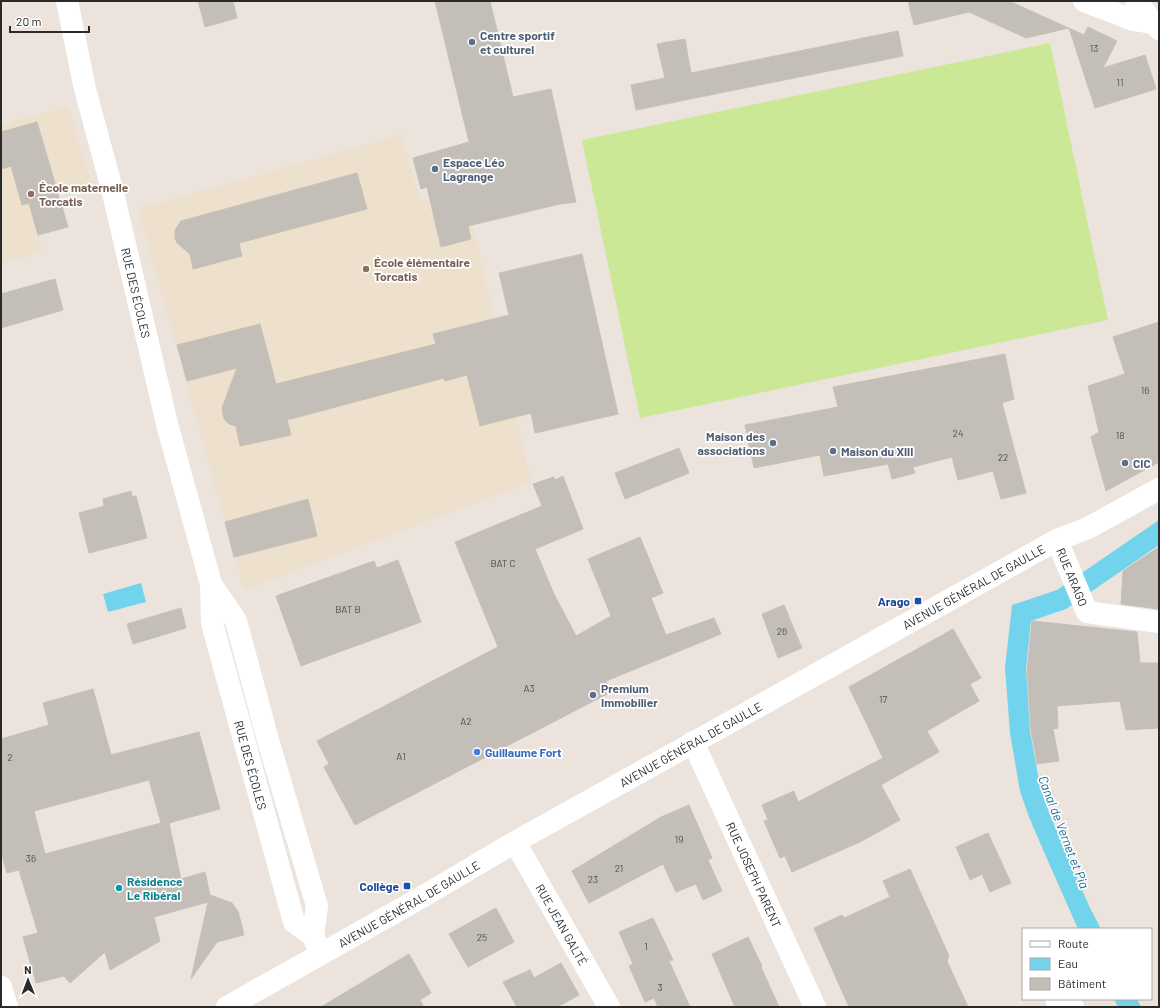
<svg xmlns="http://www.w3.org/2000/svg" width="1160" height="1008" viewBox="0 0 1160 1008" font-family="Barlow,sans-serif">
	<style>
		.education { fill: #ede0cc }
		.pitch { fill: #cae896 }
		.water { fill: #71d3ec }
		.building { fill: #c4beb9; stroke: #c7c0b6; fill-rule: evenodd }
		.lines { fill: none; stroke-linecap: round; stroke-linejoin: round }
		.street { stroke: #fff; stroke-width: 22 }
		.secondary { stroke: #fff; stroke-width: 22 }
		.service-dot { fill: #5c6f8a; stroke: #fff; stroke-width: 1.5 }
		.education-dot { fill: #8d6e63; stroke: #fff; stroke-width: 1.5 }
		.transit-dot { fill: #1a4fb4; stroke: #fff; stroke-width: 1.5 }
		.shop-dot { fill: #3f7fe0; stroke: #fff; stroke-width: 1.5 }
		.culture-dot { fill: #0f9aa8; stroke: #fff; stroke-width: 1.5 }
		.labels { text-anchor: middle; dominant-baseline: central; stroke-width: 3.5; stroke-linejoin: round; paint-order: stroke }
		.number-label { font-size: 10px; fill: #504f4e }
		.service-label { font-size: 12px; font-weight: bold; fill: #4e5e75; stroke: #fff; text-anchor: start }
		.education-label { font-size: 12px; font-weight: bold; fill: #785e54; stroke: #fff; text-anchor: start }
		.street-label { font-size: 12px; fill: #2a2a2a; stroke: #fff }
		.transit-label { font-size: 12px; font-weight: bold; fill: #164399; stroke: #fff; text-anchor: end }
		.shop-label { font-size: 12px; font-weight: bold; fill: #366cbe; stroke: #fff; text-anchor: start }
		.culture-label { font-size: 12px; font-weight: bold; fill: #0d838f; stroke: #fff; text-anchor: start }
		.water-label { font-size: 13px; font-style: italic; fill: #107298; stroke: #fff }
	</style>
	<rect width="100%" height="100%" fill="#ece4dc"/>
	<!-- education -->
	<g class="education">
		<polygon points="68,106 92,184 29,203 43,251 1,263 1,125"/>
		<polygon points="401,135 420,199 468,202 531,482 244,590 138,209"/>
	</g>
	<!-- pitch -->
	<polygon class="pitch" points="1050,43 1108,320 640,418 582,140"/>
	<!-- water -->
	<g class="water">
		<polygon points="1159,520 1159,545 1066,609 1031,621 1026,668 1030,731 1040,786 1048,810 1066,853 1090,908 1101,929 1078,929 1048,861 1029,817 1020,791 1010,733 1005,668 1012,605 1057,590"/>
		<polygon points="141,583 146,602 108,612 103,594"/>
		<polygon points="1114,999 1137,999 1141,1007 1118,1007"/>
	</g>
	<!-- building -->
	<g class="building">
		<polygon points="198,1 233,1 237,18 205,27"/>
		<polygon points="435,1 490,1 513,97 551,89 576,202 560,204 468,226 471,239 441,247 427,187 421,189 413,158 469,142"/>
		<polygon points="908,1 1009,1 1084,35 1088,27 1117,41 1103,68 1145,55 1156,89 1095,108 1069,28 1026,38 969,12 914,25"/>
		<polygon points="898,31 903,56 636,110 631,85 665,78 657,44 685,39 691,73"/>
		<polygon points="37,122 68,227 38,235 29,203 22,205 11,166 1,169 1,132"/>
		<polygon points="357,173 367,209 239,243 242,256 193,269 190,254 178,244 175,239 175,230 181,221"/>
		<polygon points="582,254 618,414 535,433 531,413 480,426 467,375 445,381 444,378 287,420 291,435 240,446 236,426 229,424 224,419 222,408 237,368 187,381 177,345 260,324 276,384 436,344 433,334 509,315 499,273"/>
		<polygon points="55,279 63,310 1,328 1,294"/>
		<polygon points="1159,322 1159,462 1106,491 1091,437 1099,432 1088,386 1125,374 1113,337"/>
		<polygon points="1005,354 1014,399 1002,403 1026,493 1001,499 993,471 958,480 952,457 913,467 915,473 892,479 888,464 824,476 820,455 754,468 745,425 838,407 833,387"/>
		<polygon points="679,448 689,473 625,499 615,473"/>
		<polygon points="563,476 583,529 535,549 554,594 576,636 611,616 588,559 640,537 663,593 651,598 666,635 714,618 721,634 606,681 611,692 355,825 324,767 329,764 317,741 498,647 455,542 542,506 533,484 554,477 555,480"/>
		<polygon points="131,491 132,497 136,496 147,538 89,553 79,513 104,506 103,499"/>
		<polygon points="308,499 317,536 234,557 225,522"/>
		<polygon points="1159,547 1159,609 1121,604 1123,571"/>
		<polygon points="398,560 421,622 301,666 276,596 374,561 377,568"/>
		<polygon points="784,605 802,648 778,658 762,614"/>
		<polygon points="181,608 186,628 133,644 127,624"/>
		<polygon points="1032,621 1137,632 1140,663 1159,663 1159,728 1126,730 1120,701 1057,706 1058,728 1053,729 1059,761 1037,764 1031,730 1027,671"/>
		<polygon points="953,629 981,678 970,684 979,701 927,731 939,752 881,785 900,820 862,841 792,872 785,856 780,858 764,821 768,820 762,805 794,791 798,802 883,758 849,687"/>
		<path d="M 93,689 L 111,755 L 199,732 L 220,809 L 169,823 L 181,879 L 205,872 L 210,895 L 232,903 L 238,911 L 244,935 L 217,942 L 191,979 L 208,902 L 154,917 L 160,941 L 110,970 L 105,952 L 70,983 L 64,976 L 36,983 L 23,937 L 38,933 L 19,870 L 7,873 L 1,852 L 1,739 L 49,725 L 43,703 ZM 149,780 L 161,823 L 45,854 L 34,811 Z"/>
		<polygon points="689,805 712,858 708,860 722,891 703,900 696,884 676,892 663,864 589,903 572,871 661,817"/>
		<polygon points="988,833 1011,883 990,892 982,874 970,880 956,847"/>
		<polygon points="910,869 949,956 947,961 968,1007 849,1007 814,928 842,915 844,918 890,897 883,881"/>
		<polygon points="496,908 514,942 468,967 449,934"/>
		<polygon points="653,918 673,960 669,961 690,1007 658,1007 654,998 645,1002 629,966 633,964 619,932"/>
		<polygon points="748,937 762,966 761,967 779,1007 735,1007 712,954"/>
		<polygon points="409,954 431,993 420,1000 424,1007 321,1007"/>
		<polygon points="561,963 579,995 557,1007 517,1007 503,982 530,970 534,978"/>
	</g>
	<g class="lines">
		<!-- street -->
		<g class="street">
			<path id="s1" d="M 67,1 L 85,89 L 112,189 L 167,424 L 211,584 L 212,623 L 294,922 L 313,936 L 321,954"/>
			<polyline points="1084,1 1133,20 1159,24"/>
			<polyline points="1136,1 1159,29"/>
			<path id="s2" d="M 1057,540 L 1087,612 L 1159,622"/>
			<polyline points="211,584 236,621 268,740 317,906 313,936"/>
			<path id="s3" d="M 693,742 L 815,1007"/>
			<path id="s4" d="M 515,842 L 609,1007"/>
			<polyline points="1,987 7,1007"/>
			<polyline points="1056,999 1073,1007"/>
		</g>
		<!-- secondary -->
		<path class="secondary" id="s5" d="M 227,1007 L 417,900 L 515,842 L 1057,540 L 1088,528 L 1159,489"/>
	</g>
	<!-- markers -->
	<g class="service-dot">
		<circle cx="472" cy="42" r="4"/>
		<circle cx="435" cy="169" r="4"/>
		<circle cx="773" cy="443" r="4"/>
		<circle cx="833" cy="451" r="4"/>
		<circle cx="1125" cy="463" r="4"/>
		<circle cx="593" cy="695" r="4"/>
	</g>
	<g class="education-dot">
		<circle cx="31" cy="194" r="4"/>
		<circle cx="366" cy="269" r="4"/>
	</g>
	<g class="transit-dot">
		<rect x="914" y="597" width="8" height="8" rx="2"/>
		<rect x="403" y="882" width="8" height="8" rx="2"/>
	</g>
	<circle class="shop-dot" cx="477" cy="752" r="4"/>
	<circle class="culture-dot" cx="119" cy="888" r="4"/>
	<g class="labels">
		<!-- number labels -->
		<g class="number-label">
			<text x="1094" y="48">13</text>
			<text x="1120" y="82">11</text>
			<text x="1145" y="390">16</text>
			<text x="958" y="433">24</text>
			<text x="1120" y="435">18</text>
			<text x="1003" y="457">22</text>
			<text x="503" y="563">BAT C</text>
			<text x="348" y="609">BAT B</text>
			<text x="782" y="631">26</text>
			<text x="529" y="688">A3</text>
			<text x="883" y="699">17</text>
			<text x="466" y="721">A2</text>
			<text x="401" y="756">A1</text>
			<text x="10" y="757">2</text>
			<text x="679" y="839">19</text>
			<text x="31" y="858">36</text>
			<text x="619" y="868">21</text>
			<text x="593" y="879">23</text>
			<text x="482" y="937">25</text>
			<text x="646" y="946">1</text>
			<text x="660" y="987">3</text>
		</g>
		<!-- service labels -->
		<g class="service-label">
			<text x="480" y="35">Centre sportif<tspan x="480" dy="14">et culturel</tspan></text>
			<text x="443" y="162">Espace Léo<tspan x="443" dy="14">Lagrange</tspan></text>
			<text x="765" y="436" text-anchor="end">Maison des<tspan x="765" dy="14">associations</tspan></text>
			<text x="841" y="451">Maison du XIII</text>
			<text x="1133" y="463">CIC</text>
			<text x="601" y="688">Premium<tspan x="601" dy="14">Immobilier</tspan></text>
		</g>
		<!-- education labels -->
		<g class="education-label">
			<text x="39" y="187">École maternelle<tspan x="39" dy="14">Torcatis</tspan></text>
			<text x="374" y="262">École élémentaire<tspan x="374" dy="14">Torcatis</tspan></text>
		</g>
		<!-- street labels -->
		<g class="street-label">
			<text stroke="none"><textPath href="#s1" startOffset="300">RUE DES ÉCOLES</textPath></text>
			<text stroke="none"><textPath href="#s2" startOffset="40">RUE ARAGO</textPath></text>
			<text stroke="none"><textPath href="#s5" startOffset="857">AVENUE GÉNÉRAL DE GAULLE</textPath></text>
			<text stroke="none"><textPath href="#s5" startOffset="533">AVENUE GÉNÉRAL DE GAULLE</textPath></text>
			<text stroke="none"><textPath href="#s1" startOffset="787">RUE DES ÉCOLES</textPath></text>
			<text stroke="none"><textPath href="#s3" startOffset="146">RUE JOSEPH PARENT</textPath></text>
			<text stroke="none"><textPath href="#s5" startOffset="209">AVENUE GÉNÉRAL DE GAULLE</textPath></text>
			<text stroke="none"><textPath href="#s4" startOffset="95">RUE JEAN GALTÉ</textPath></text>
		</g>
		<!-- transit labels -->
		<g class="transit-label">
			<text x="910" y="601">Arago</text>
			<text x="399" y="886">Collège</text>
		</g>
		<!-- shop labels -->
		<g class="shop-label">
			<text x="485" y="752">Guillaume Fort</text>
		</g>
		<!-- culture labels -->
		<g class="culture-label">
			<text x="127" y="881">Résidence<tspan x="127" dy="14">Le Ribéral</tspan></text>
		</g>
		<!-- water labels -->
		<g class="water-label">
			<text transform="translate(1064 832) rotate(69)">Canal de Vernet et Pia</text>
		</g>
	</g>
	<!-- border -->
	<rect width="1160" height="1008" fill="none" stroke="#2a2a2a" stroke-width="4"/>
	<!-- legend -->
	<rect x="1022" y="928" width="130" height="72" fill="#ffffff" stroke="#aaaaaa"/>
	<rect x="1030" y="941" width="20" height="6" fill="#ffffff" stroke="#aaaaaa"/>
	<text x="1058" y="948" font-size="12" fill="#2a2a2a">Route</text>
	<rect x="1030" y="958" width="20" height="12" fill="#71d3ec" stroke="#aaaaaa"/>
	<text x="1058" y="968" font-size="12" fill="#2a2a2a">Eau</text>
	<rect x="1030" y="978" width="20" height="12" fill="#c4beb9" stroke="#aaaaaa"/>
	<text x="1058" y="988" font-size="12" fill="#2a2a2a">Bâtiment</text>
	<!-- north arrow -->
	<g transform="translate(28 980) rotate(359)" stroke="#ffffff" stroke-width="3" paint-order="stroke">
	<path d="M0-3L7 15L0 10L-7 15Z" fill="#2a2a2a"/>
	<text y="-6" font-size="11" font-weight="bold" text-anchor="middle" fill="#2a2a2a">N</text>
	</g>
	<!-- scale -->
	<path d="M10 26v6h79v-6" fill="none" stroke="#2a2a2a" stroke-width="2"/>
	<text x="16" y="26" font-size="12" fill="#2a2a2a" stroke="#ffffff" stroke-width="3" paint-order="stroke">20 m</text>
</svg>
